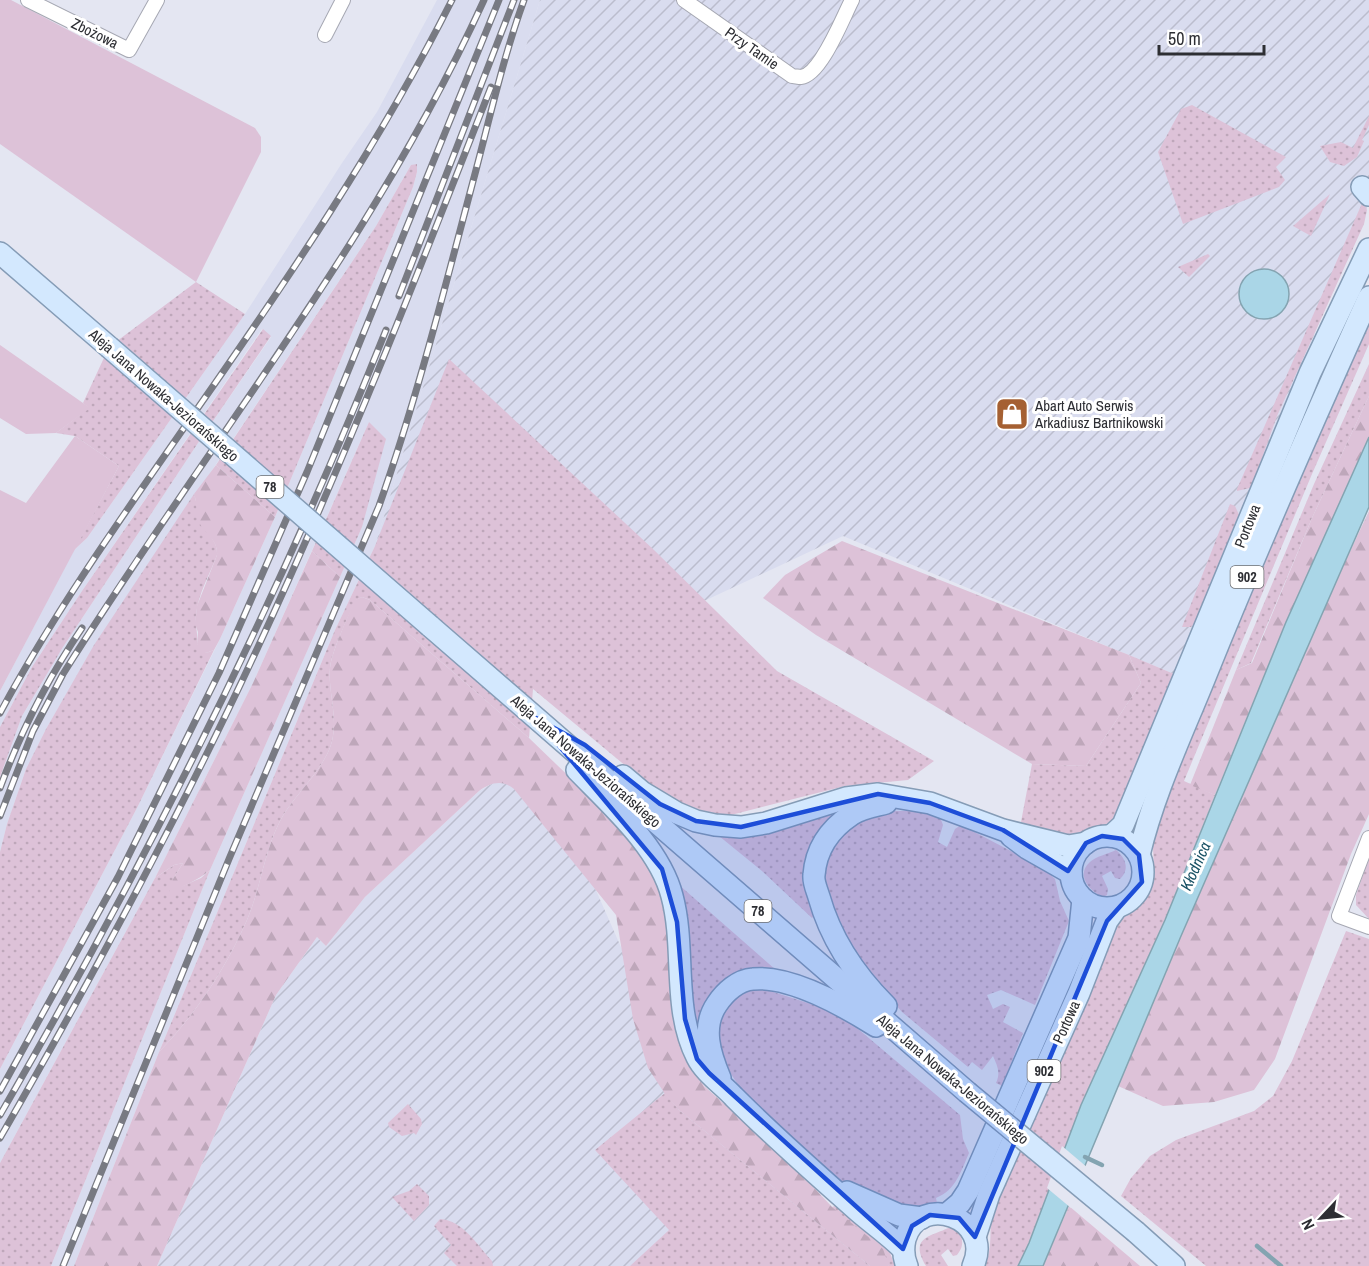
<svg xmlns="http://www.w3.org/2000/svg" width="1369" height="1266" viewBox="0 0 1369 1266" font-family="'Archivo Narrow',sans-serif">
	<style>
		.built { fill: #d9dcef }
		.industrial { fill: url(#industrial-furrows) }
		.grass { fill: url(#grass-dots) }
		.forest { fill: url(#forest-firs) }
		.garden { fill: #ddc2d8 }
		.water { fill: #aad6e7; stroke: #84a4b1; stroke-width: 1.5 }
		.pier { fill: #e4e6f2 }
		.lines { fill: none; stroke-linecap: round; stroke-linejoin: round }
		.stream { stroke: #84a4b1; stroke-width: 4.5 }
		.minor-casing { stroke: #a6a8b3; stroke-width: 16 }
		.primary-casing { stroke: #859cb6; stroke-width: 24 }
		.minor { stroke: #fff; stroke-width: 14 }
		.primary { stroke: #d3e8fe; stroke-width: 21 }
		.rail-casing { stroke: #787a82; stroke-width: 7 }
		.rail { stroke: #fff; stroke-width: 4.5; stroke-dasharray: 14; stroke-linecap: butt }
		.primary-bridge-casing { stroke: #859cb6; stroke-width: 24; stroke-linecap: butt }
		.primary-bridge { stroke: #d3e8fe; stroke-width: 21 }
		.marked { fill: #1d4ed8; fill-opacity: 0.2; stroke: #1d4ed8; stroke-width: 4.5; stroke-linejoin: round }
		.labels { text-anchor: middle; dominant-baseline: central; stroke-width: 6; stroke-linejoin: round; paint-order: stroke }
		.shield { fill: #fff; stroke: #6c6d70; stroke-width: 1.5 }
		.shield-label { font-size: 14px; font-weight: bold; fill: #2d2e33 }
		.street-label { font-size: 15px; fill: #2d2e33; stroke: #fff }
		.poi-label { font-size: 15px; fill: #2d2e33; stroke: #fff; text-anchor: start }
		.water-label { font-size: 16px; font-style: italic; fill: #195265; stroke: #fff }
	</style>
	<defs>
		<pattern id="industrial-furrows" width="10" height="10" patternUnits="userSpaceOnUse" patternTransform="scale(1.5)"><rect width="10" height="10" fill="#d9dcef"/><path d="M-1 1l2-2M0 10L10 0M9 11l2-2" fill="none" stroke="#bbbdcd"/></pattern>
		<pattern id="grass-dots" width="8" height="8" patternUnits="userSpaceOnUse" patternTransform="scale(1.5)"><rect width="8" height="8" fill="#ddc2d8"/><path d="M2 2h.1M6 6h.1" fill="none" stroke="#bea7ba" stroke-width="1.8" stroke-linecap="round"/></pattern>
		<pattern id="forest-firs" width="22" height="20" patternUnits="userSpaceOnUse" patternTransform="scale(1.5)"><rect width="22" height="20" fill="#ddc2d8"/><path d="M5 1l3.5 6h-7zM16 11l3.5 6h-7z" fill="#bea7ba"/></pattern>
	</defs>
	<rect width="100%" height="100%" fill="#e4e6f2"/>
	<!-- built -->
	<polygon class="built" points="437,0 540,0 375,546 335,630 159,1052 74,1266 51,1266 210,870 362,527 369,422 253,683 155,878 0,1163 0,1069 138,806 220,639 275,517 413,187 417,172 411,165 376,226 94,646 46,729 26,769 7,824 0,852 0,777 22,716 63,647 198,443 271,337 262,329 82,591 32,667 0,727 0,691 74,550 87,538 245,314 342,163 377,112"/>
	<!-- industrial -->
	<g class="industrial">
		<polygon points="540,0 1369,0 1369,202 1174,674 843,536 533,681 375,546"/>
		<polygon points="529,738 635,979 659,1075 876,1266 157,1266 276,995 317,937 326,946 365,897 479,791 493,783"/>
	</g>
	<!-- grass -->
	<g class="grass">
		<polygon points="1192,105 1286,157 1276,167 1285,180 1279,187 1183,224 1158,152 1181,109"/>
		<polygon points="1369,116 1369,125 1362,140 1364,141 1357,157 1344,166 1330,162 1320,146 1341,142 1353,148"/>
		<polygon points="417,164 417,172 413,187 275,517 216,465 376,226 411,165"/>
		<polygon points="1330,194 1311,236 1293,226"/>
		<polygon points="1363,201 1367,210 1364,224 1277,416 1254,480 1250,488 1237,491 1237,489"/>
		<polygon points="1208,254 1210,256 1189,277 1178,267"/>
		<polygon points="196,282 245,314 87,538 74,550 119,466 75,436 56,433 89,408 83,403 109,347"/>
		<path d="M 1369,318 L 1369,344 L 1312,474 L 1184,781 L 1215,795 L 1165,920 L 1081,1105 L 1029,1243 L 1018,1266 L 984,1266 C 994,1250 988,1228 993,1210 L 1118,922 L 1151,887 L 1154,867 L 1152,830 L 1240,612 Z"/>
		<polygon points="263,329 271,336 198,443 63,647 22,716 0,777 0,727 32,667 82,591"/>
		<path d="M 449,359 L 654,550 L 777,671 L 934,761 L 908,780 L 845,786 L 727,816 L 691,808 L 673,800 L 627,767 L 533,689 L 529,738 L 370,600 L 362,597 L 356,600 C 348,617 332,650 330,668 C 328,690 337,714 333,736 C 329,766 294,794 280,821 C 264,852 261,887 247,920 C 226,968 196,1014 159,1052 L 335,630 L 375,546 Z"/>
		<polygon points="1369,364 1369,396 1312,518 1251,663 1236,670 1314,484"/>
		<polygon points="369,422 386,439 362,527 340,577 312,551"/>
		<path d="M 194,494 C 197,505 200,518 205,528 C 210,537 218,543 217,555 C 210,574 198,594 196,615 C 195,625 198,633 197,644 L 206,653 L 214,650 L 138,806 L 0,1069 L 0,852 L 7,824 L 26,769 L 46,729 L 94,645 Z"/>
		<polygon points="1230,504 1235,506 1240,517 1196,622 1191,627 1182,627"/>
		<polygon points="1129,655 1174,674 1122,803 1113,819 1105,825 1074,836 1062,836 1021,822 1032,764 1086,766 1141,683"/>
		<polygon points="840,806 841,811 823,828 814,916 812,918 762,871 719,836"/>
		<path d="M 882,811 L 929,811 L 940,817 L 943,825 L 938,842 L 947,847 L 955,829 L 961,825 L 1045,869 L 1055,879 L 1060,901 L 1069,921 L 1035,1005 L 1001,990 L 987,995 L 993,1009 L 1003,1004 L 1010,1007 L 1003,1022 L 1023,1033 L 1002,1086 L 996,1083 C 1001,1073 997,1065 993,1056 L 982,1070 L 972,1062 L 968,1067 L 902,1012 L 853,955 L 839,926 L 824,878 L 825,861 L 834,844 L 857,820 Z"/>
		<path d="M 1116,850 C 1126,858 1130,870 1120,879 L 1115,878 L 1111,871 L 1102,876 L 1108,889 L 1107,895 L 1103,897 C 1090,892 1076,875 1089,863 C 1096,856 1108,854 1116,850 Z"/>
		<polygon points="1369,858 1369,919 1356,905 1356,895"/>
		<polygon points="183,863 173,879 178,888 201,878 210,870 51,1266 0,1266 0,1163 155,878 174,865"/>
		<polygon points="678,884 776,970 750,969 698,1032 695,1029"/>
		<polygon points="1346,931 1369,939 1369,1266 1206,1266 1121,1196 1131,1178 1150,1156 1176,1140 1254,1111 1273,1096 1292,1061"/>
		<path d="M 752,990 L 767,990 L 830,1010 L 851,1023 L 960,1115 L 963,1139 L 969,1153 C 961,1171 956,1190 936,1198 L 937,1203 L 908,1212 L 873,1198 L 837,1180 L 746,1097 L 731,1074 L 719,1047 L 716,1030 L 722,1012 L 740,994 Z"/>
		<polygon points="665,1093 679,1110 870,1266 630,1266 669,1230 595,1150"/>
		<polygon points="408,1104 421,1119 422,1124 416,1135 414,1133 402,1136 389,1127 388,1123"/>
		<polygon points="417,1184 429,1196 429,1205 414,1221 392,1197 409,1191"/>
		<polygon points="835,1206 887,1245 895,1266 889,1266 832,1207"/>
		<path d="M 440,1219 C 463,1220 478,1246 492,1261 L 493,1266 L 457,1266 L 444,1253 L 451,1245 L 434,1226 Z"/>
		<path d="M 952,1226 L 955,1226 C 962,1237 966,1244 957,1255 L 953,1256 L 948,1249 L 941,1255 L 948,1266 L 926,1266 C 908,1235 933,1237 952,1226 Z"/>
	</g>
	<!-- forest -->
	<g class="forest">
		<polygon points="1369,396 1369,437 1286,622 1215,795 1190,785 1236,670 1252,663 1312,518"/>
		<path d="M 216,465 L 275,517 L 220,639 L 214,650 L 206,653 L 199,651 L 197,644 L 198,632 L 195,624 L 197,606 L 217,555 C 218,539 205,535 199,522 C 196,514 197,502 194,494 Z"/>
		<polygon points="1369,511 1369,814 1351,854 1275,1059 1254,1090 1214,1102 1163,1106 1118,1086 1181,936 1336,581"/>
		<polygon points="842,541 1129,655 1141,683 1086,766 1032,764 816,635 763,598 785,575"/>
		<path d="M 312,551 L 340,577 L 210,870 C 197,882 181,885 168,896 L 173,879 L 183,863 L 174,865 L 155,878 L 253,683 Z"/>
		<path d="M 362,597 L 370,600 L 529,738 L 611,817 L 631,843 L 656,878 L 666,916 L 674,1022 L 686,1056 L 704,1086 L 791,1163 L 832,1207 L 883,1249 L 889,1266 L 870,1266 L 679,1110 L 665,1094 L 648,1068 L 633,1019 L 616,915 L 514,789 C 502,779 490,783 479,791 L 365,897 L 326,946 L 317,937 L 276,995 L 157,1266 L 74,1266 L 159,1052 C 196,1014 226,968 247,920 C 261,887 264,852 280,821 C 294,794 329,766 333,736 C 337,714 328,690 330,668 C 332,650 348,617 355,600 Z"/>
		<polygon points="1069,1206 1140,1266 1043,1266"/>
	</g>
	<!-- garden -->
	<g class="garden">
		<polygon points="0,0 11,0 255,128 261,137 261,152 196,282 0,144"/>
		<polygon points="0,345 83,403 90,408 56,433 26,434 0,418"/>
		<polygon points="75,436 119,466 0,691 0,490 26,503"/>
	</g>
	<!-- water -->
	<g class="water">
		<circle cx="1264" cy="294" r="25"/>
		<polygon points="1369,437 1369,507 1181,936 1043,1266 1018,1266 1029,1243 1081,1105 1165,920 1286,622"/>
	</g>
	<!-- pier -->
	<polygon class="pier" points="1062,1146 1088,1168 1071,1208 1047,1188"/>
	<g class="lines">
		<!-- stream -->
		<g class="stream">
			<polyline points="1085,1157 1102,1165"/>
			<polyline points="1257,1246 1281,1266"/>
		</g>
		<defs>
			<g id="minor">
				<polyline points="28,0 129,50 157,0"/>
				<path d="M 684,0 L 792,76 C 795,76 798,77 801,77 C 821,75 843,17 852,0"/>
				<polyline points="325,35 343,0"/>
				<polyline points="1369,838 1339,916 1369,927"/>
			</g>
			<g id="primary">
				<polyline points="1362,187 1369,195"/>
				<polyline points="0,253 109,347"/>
				<polyline points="430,626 967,1092"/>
				<path d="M 577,770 C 610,804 660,848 672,896 C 686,948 672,1008 697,1057 C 705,1073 722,1084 734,1097 C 773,1136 816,1174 858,1211 C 873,1224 889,1235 903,1249"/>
				<polyline points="623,776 642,792 677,813 696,821 715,825 741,827 766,823 846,798 878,794 930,803 1003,830 1068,846 1086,843"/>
				<path d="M 886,803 C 875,806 860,808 851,815 C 830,829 816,849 814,875 C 813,882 817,890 819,897 C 831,940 855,975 886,1006"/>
				<circle cx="1107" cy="872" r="36"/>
				<polyline points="1011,836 1027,848 1071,873"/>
				<polyline points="1111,836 1123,825 1310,373 1369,249"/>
				<path d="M 1139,855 C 1154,792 1183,732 1207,672 C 1258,546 1313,421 1369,297"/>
				<path d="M 720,1078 C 710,1054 701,1027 717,1004 C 725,992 738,980 753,979 C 790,975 846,1007 876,1026"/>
				<polyline points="847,1192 899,1215 922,1218"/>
				<polyline points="947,1214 960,1203 968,1191 1079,938 1083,899"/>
				<polyline points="1136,1232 1174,1266"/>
				<polyline points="975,1237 989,1194 1079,993 1107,921 1117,907"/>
				<path d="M 907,1266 C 903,1257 903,1248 905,1239 C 919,1191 995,1218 973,1266"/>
			</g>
		</defs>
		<!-- minor casing -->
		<use href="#minor" class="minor-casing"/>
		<!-- primary casing -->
		<use href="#primary" class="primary-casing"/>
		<!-- minor -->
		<use href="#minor" class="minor"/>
		<!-- primary -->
		<use href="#primary" class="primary"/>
		<defs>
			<g id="rail">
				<polyline points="399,296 514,0"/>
				<path d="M 0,713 C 57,607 127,510 195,412 C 288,279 379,145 452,0"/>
				<path d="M 0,788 C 21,731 48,678 82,628"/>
				<path d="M 0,816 L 33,731 L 63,674 C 203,450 374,242 484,0"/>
				<polyline points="0,1091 118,877 219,673 307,472 499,0"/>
				<path d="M 0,1115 C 146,863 278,601 386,330"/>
				<path d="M 0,1138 C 92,978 180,815 258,647 C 343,464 417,276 491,87"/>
				<path d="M 63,1266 L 229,859 L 379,506 C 418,396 446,283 476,170 C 491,113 504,55 524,0"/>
			</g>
		</defs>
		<!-- rail casing -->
		<use href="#rail" class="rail-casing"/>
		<!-- rail -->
		<use href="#rail" class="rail"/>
		<defs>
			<g id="primary-bridge">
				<polyline points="109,347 430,626"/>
				<polyline points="967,1092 1136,1232"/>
			</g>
		</defs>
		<!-- primary-bridge casing -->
		<use href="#primary-bridge" class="primary-bridge-casing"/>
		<!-- primary-bridge -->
		<use href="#primary-bridge" class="primary-bridge"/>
	</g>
	<!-- marked area -->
	<path class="marked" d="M 536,718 L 585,745 L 660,804 L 696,821 L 741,827 L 878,794 L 930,803 L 1003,830 L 1068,871 L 1086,843 L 1102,836 L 1123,839 L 1139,855 L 1142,882 L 1107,921 L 975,1237 L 959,1218 L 930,1215 L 912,1226 L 903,1249 L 709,1073 L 697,1059 L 685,1019 L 677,922 L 662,869 Z"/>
	<!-- icons -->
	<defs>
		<symbol id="shop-square" viewBox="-11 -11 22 22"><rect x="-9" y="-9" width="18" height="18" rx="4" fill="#a56032" stroke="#fff"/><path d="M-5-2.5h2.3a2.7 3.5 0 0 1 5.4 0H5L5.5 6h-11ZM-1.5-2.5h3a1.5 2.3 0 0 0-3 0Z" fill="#fff"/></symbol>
	</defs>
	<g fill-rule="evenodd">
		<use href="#shop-square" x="993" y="395" width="38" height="38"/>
	</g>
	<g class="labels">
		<!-- shield labels -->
		<g class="shield">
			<rect x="256.5" y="476" width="27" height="22" rx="4.5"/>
			<rect x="1230.5" y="566" width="33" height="22" rx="4.5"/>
			<rect x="744.5" y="900" width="27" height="22" rx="4.5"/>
			<rect x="1027.5" y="1060" width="33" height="22" rx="4.5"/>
		</g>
		<g class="shield-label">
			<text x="270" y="487">78</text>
			<text x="1247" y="577">902</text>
			<text x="758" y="911">78</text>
			<text x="1044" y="1071">902</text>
		</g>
		<!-- street labels -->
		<g class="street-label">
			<text transform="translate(95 33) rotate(26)">Zbożowa</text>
			<text transform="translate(752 48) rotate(35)">Przy Tamie</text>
			<text transform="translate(164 395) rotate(41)">Aleja Jana Nowaka-Jeziorańskiego</text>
			<text transform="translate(1247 526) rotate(-68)">Portowa</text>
			<text transform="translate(586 761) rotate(41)">Aleja Jana Nowaka-Jeziorańskiego</text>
			<text transform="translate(1066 1022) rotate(-66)">Portowa</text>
			<text transform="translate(953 1079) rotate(40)">Aleja Jana Nowaka-Jeziorańskiego</text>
		</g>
		<!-- poi labels -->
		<g class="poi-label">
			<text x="1035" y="405">Abart Auto Serwis<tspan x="1035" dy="17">Arkadiusz Bartnikowski</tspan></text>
		</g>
		<!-- water labels -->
		<g class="water-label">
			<text transform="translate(1195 866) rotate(-66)">Kłodnica</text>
		</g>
	</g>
	<!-- north arrow -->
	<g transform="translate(1321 1218) rotate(244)" stroke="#ffffff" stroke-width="4.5" paint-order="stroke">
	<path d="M0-4.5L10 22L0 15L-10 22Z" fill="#2d2e33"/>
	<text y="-9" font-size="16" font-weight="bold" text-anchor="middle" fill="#2d2e33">N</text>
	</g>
	<!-- scale -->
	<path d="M1159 45v9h105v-9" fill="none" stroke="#2d2e33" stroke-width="3"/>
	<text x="1168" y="45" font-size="18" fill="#2d2e33" stroke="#ffffff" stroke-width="4.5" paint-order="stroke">50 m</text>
</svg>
